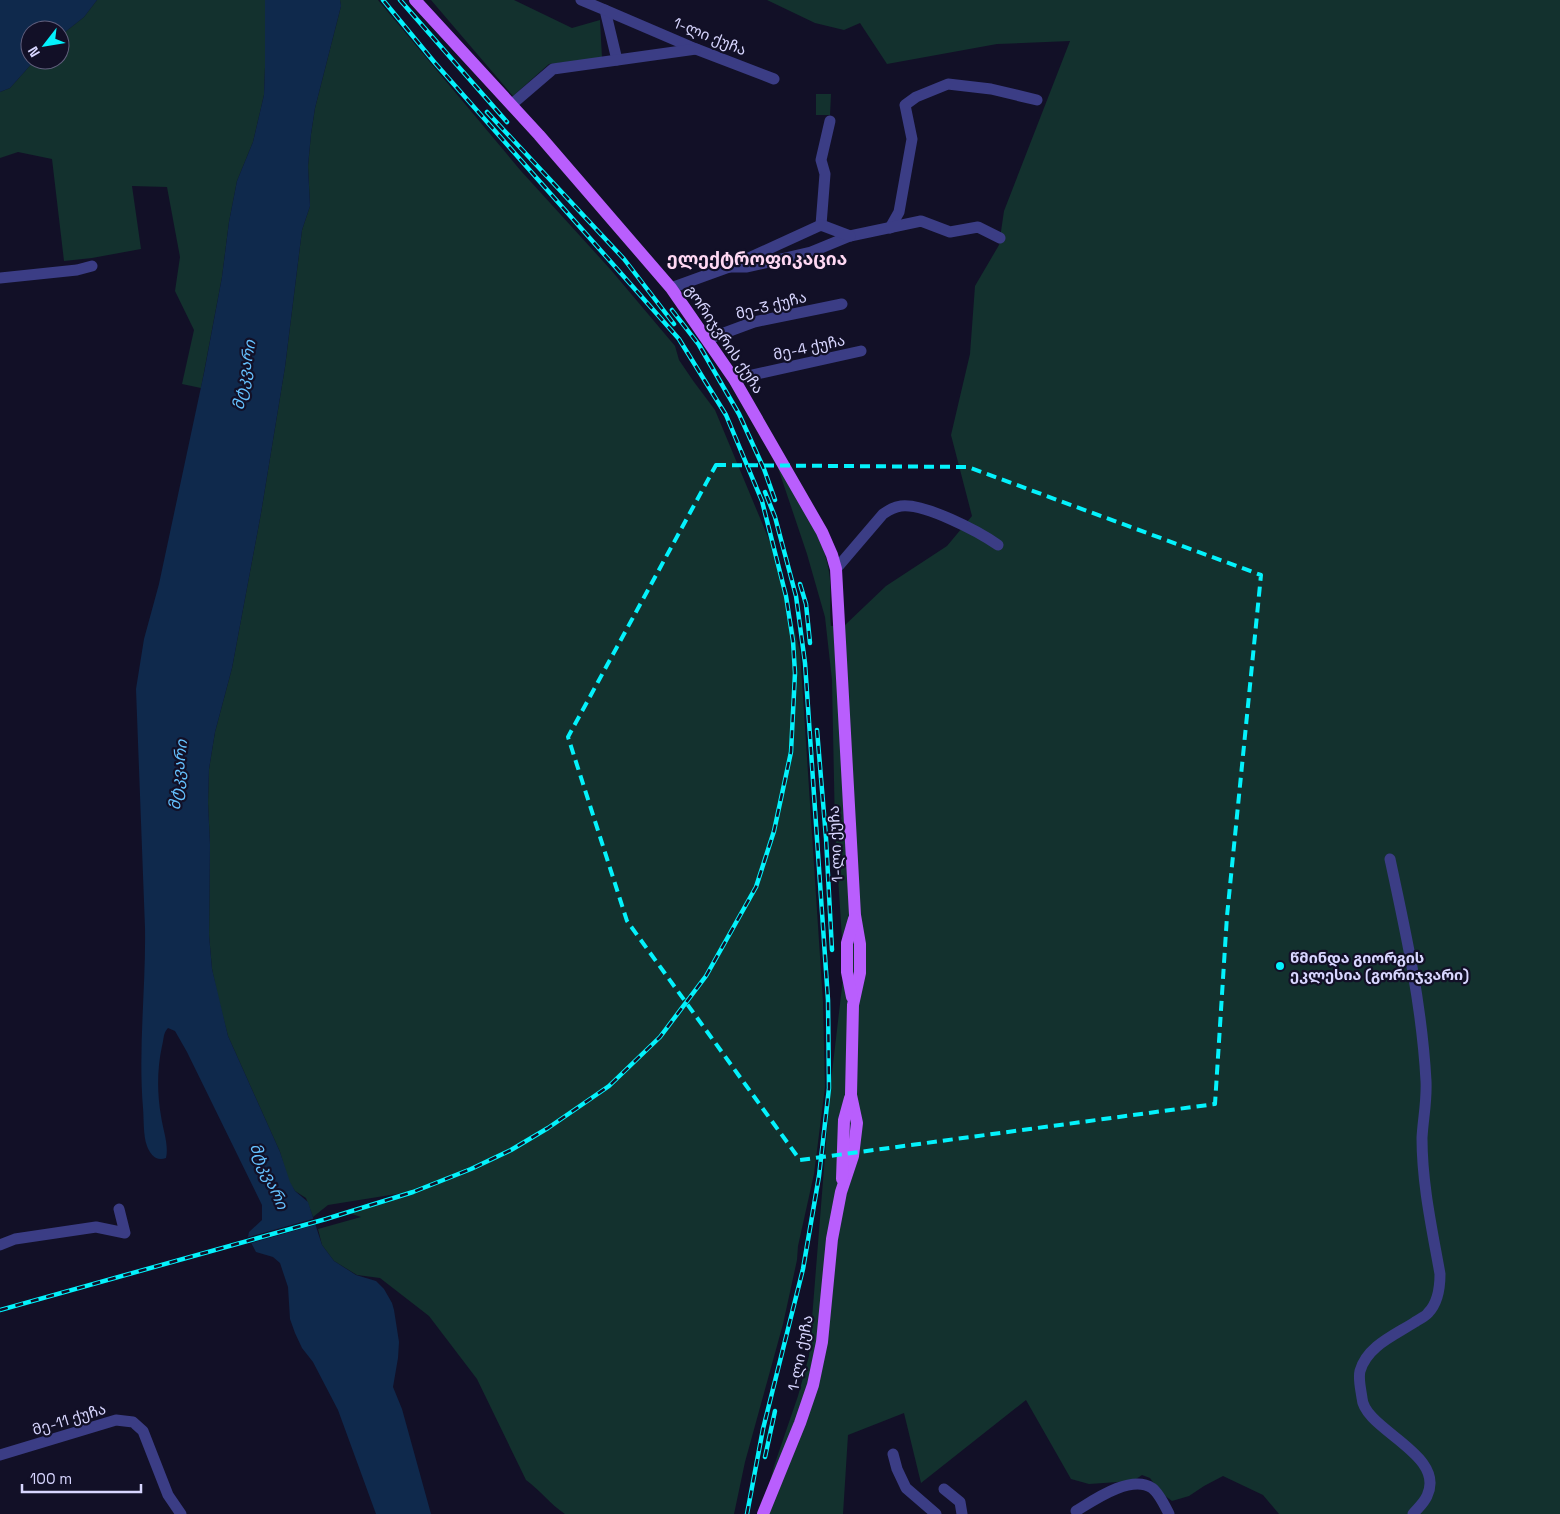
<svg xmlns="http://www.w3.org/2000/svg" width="1560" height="1514" viewBox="0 0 1560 1514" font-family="'Space Grotesk','Noto Sans Georgian',sans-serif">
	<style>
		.green { fill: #13312e }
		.water { fill: #0f294c }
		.pier { fill: #121027 }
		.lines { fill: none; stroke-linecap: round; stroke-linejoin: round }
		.minor { stroke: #3b3d85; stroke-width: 11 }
		.major { stroke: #b95efd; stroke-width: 12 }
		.rail-casing { stroke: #04f2fc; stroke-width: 4.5 }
		.rail { stroke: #121027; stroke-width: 2.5; stroke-dasharray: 8; stroke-linecap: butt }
		.marked { fill: none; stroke: #04f2fc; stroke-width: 4; stroke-dasharray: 10 6; stroke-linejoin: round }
		.poi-dot { fill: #04f2fc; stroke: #121027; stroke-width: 2 }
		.labels { text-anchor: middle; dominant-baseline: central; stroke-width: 4.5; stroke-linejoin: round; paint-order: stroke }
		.street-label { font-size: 15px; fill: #d8d6ff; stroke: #121027 }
		.poi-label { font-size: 15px; font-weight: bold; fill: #d8d6ff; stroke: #121027; text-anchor: start }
		.water-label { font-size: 16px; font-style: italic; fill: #65c0fd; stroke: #121027 }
		.quarter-label { font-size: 18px; font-weight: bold; fill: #ffd8f3; stroke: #121027 }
	</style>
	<rect width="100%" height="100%" fill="#121027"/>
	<!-- green -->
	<g class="green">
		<polygon points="97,0 265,0 265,68 264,95 253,142 237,181 229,222 222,277 201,388 182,384 194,330 175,291 180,257 167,187 132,186 141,249 92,258 64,261 52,159 18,152 0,158 0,92 10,88 35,60 60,60 60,36 84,17"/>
		<path d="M 340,0 L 378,0 L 521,171 L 611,270 L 675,346 L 679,360 L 694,382 L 715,410 L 775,554 L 800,651 L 823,1002 L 825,1087 L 814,1174 L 798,1246 L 797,1260 L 783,1324 L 745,1462 L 734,1514 L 565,1514 C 550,1504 540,1490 526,1480 L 477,1379 L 429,1316 L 380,1278 L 357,1275 L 334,1261 L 322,1245 L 318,1229 L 361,1217 L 349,1213 L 409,1192 L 328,1205 L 313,1217 L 306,1198 L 295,1191 L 289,1182 L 280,1152 L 228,1036 L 218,998 L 212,969 L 209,935 L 210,845 L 208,803 L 209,769 L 215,732 L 232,668 L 261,513 L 285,367 L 302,230 L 310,206 L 308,166 L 311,134 L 315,108 L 341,6 Z"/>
		<polygon points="431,0 514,0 572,28 600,20 602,58 549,64 513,96"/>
		<path d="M 767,0 L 1560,0 L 1560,1514 L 1279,1514 L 1263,1495 L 1223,1476 L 1204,1486 L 1189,1496 L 1172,1501 L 1160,1492 L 1150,1478 L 1142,1475 L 1133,1481 L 1089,1484 L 1071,1479 L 1026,1400 L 921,1483 L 904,1413 L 848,1435 L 843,1514 L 762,1514 L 774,1466 L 798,1396 L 809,1356 L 831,1081 L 844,970 L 835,830 L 832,680 L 825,617 L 807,554 L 776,462 C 794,495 824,535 829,572 C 832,590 829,608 831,626 L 844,626 L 886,586 L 947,546 L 972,516 L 951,435 L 970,354 L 975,286 L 999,245 L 1004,211 L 1070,41 L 997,44 L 887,64 L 860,23 L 844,30 L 815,23 Z"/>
		<polygon points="816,94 831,94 830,115 816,115"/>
	</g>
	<!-- water -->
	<g class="water">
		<polygon points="0,0 97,0 84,17 60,36 60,30 30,30 30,60 35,60 10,88 0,92"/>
		<path d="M 265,0 L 340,0 L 341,6 L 315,108 L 311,134 L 308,166 L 310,206 L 302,230 L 285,367 L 261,513 L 232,668 L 215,732 L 209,769 L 208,803 L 210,845 L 209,935 L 212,969 L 228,1036 L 280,1152 L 290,1182 L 295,1191 L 308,1202 L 322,1245 L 334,1261 L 356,1275 L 376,1281 L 384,1289 L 392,1303 L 394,1310 L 399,1342 L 398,1358 L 393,1387 L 402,1409 L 431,1514 L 376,1514 L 338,1410 L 313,1362 L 302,1348 L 295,1333 L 290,1319 L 288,1287 L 280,1263 L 273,1257 L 256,1252 L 248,1237 L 249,1232 L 262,1220 L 262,1205 L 187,1052 L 175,1031 L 168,1028 C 163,1033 164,1039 162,1046 C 157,1069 157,1093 161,1116 C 163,1130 169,1145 166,1158 C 156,1162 150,1154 147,1146 C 143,1135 144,1119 143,1108 C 138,1047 146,988 145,928 L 136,689 L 144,639 L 159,584 L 204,373 L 222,277 L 229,222 L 237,181 L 253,142 L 264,95 L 265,68 Z"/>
	</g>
	<!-- pier -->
	<polygon class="pier" points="316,1218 318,1224 248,1244 245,1238"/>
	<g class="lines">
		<!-- minor -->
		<g class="minor">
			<polyline points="581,0 605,10 617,60"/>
			<polyline points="605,10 696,49 774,79"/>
			<polyline points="511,105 553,69 696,49"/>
			<polyline points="821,225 825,174 821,160 830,121"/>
			<polyline points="890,228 899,212 912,139 905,105 916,97 948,84 991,89 1037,100"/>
			<polyline points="729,267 747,267 811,252 850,236 921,221 950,232 978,227 1000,238"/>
			<polyline points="0,278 77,270 92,266"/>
			<polyline points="671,288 729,267 821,225 850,236"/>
			<polyline points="708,339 754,322 842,304"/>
			<polyline points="734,379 861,351"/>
			<path d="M 836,569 L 883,514 C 889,510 893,507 901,506 C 924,503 978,531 998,545"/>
			<path d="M 1390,859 C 1406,933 1422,1006 1426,1081 C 1427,1101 1423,1119 1422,1138 C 1422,1184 1432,1229 1440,1274 C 1440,1287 1438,1303 1428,1313 C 1425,1317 1419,1319 1415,1322 C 1395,1335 1367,1346 1360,1371 C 1358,1379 1361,1390 1362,1398 C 1364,1430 1447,1454 1427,1496 C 1424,1503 1417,1509 1413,1514"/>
			<polyline points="0,1245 15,1239 96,1227 125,1233 119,1209"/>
			<polyline points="893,1454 897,1469 906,1488 936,1514"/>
			<polyline points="0,1455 116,1420 133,1422 143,1431 168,1495 181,1514"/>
			<polyline points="944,1489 960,1502 962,1514"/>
			<path d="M 1076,1511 C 1094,1500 1131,1474 1152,1488 C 1159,1493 1165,1506 1169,1514"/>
		</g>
		<!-- major -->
		<g class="major">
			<polyline points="415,0 539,135 671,288 734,379 822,532 832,555 836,569 855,915 860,944 860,973 853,1005 851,1095 857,1123 853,1156 841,1192 832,1239 822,1342 813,1385 800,1423 763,1514"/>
			<polyline points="852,997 847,972 847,943 854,919"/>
			<polyline points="842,1179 844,1120 850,1098"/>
		</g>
		<defs>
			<g id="rail">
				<polyline points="400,0 507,122"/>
				<polyline points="487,112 624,259 674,324"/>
				<polyline points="672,310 699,345 739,414 764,469 775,500"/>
				<polyline points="800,584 806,604 810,643"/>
				<polyline points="817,730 826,838 832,950"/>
				<polyline points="0,1310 326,1219 413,1192 471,1169 511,1150 548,1128 609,1086 660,1037 706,976 756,887 774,831 791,752 795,673 793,641 786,596 762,501 726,415 679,339 435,63 383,0"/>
				<polyline points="765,1457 775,1411"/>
				<polyline points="747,1514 763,1429 803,1269 819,1176 829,1088 828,1000 805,663 796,596 775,517 765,492"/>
			</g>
		</defs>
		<!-- rail casing -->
		<use href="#rail" class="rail-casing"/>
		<!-- rail -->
		<use href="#rail" class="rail"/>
	</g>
	<!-- marked area -->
	<path class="marked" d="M 716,465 L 968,467 L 1261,575 L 1227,916 L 1215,1104 L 800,1160 L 627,921 L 568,737 Z"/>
	<!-- markers -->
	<circle class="poi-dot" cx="1280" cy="966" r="5"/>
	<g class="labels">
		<!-- street labels -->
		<g class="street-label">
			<text transform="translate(710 36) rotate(22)">1-ლი ქუჩა</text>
			<text transform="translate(771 305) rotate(-14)">მე-3 ქუჩა</text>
			<text transform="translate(725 339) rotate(56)">გორიჯვრის ქუჩა</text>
			<text transform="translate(809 347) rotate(-12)">მე-4 ქუჩა</text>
			<text transform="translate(835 844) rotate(-93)">1-ლი ქუჩა</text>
			<text transform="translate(800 1353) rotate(-79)">1-ლი ქუჩა</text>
			<text transform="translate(69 1419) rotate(-17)">მე-11 ქუჩა</text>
		</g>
		<!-- poi labels -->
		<g class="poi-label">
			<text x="1290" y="957">წმინდა გიორგის<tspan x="1290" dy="17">ეკლესია (გორიჯვარი)</tspan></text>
		</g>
		<!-- water labels -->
		<g class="water-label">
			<text transform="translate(244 375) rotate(-80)">მტკვარი</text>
			<text transform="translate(178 775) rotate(-84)">მტკვარი</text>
			<text transform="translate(269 1176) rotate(66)">მტკვარი</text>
		</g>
		<!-- quarter labels -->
		<g class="quarter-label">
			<text x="757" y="258">ელექტროფიკაცია</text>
		</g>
	</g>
	<!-- north arrow -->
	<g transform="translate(45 45) rotate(239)"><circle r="24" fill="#121027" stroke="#615f7d"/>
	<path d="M0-4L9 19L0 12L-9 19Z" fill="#04f2fc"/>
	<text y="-8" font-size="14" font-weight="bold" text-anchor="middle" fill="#d8d6ff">N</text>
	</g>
	<!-- scale -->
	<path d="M22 1484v8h119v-8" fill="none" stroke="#d8d6ff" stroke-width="2.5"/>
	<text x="30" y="1484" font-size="15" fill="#d8d6ff" stroke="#121027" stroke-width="4" paint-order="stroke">100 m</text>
</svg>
